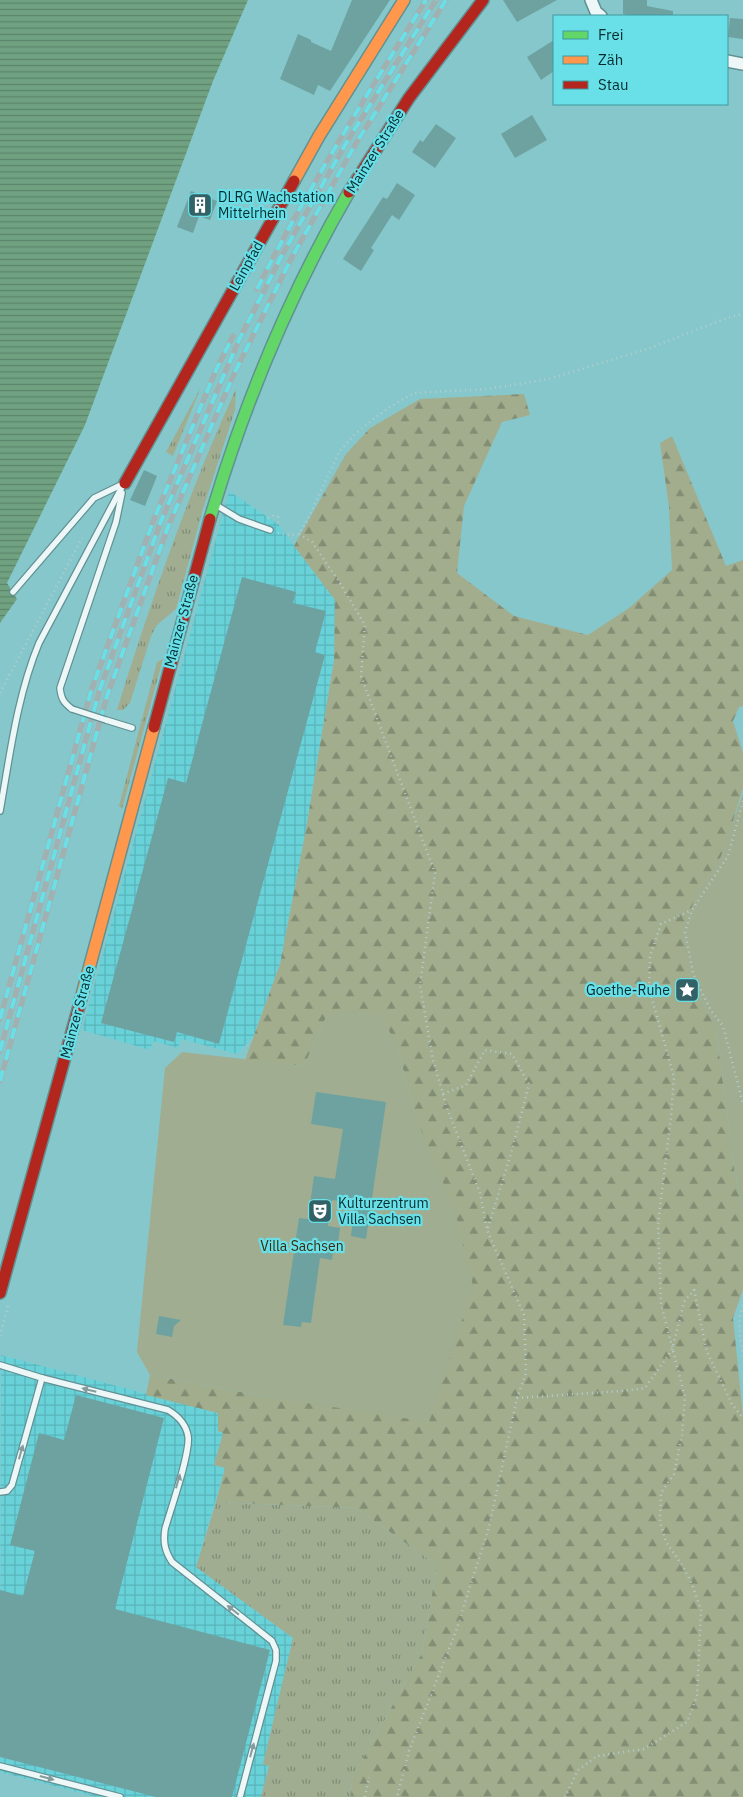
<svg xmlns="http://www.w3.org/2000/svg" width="743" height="1797" viewBox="0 0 743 1797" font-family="'IBM Plex Sans',sans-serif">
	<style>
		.industrial { fill: url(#industrial-grid) }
		.grass { fill: url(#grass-tufts) }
		.forest { fill: url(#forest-firs) }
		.park { fill: #a0ad91 }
		.water { fill: url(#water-rules) }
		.building { fill: #6da2a0 }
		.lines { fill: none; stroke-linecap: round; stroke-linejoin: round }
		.lane-casing { stroke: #619193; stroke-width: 8 }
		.street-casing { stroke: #619193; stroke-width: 14 }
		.fast-casing { stroke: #619193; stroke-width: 14 }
		.slow-casing { stroke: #619193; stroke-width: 14 }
		.jam-casing { stroke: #619193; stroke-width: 14 }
		.path { stroke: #b8cdce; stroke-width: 2.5; stroke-dasharray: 1 4; stroke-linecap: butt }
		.lane { stroke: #edf7f7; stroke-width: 5.5 }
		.street { stroke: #edf7f7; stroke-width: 11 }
		.fast { stroke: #63d668; stroke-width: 11 }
		.slow { stroke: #ff974d; stroke-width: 11 }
		.jam { stroke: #b3261e; stroke-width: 11 }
		.rail-casing { stroke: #a1b1b2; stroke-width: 5.5 }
		.rail { stroke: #69e0e8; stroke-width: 4; stroke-dasharray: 11; stroke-linecap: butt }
		.lane-bridge-casing { stroke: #619193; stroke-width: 8; stroke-linecap: butt }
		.lane-bridge { stroke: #edf7f7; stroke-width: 5.5 }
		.oneway { fill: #849c9d }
		.labels { text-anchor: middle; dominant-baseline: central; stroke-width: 4.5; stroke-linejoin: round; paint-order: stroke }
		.street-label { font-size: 14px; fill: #042c2f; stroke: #69e0e8 }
		.poi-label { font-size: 14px; fill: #042c2f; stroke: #69e0e8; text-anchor: start }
		.park-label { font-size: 14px; fill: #392b0f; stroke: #69e0e8 }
	</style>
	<defs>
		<pattern id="industrial-grid" width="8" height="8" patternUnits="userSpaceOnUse" patternTransform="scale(1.25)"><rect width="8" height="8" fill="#69d2d9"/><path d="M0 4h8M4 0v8" fill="none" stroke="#59b4bb"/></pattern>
		<pattern id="grass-tufts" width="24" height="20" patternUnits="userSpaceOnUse" patternTransform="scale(1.25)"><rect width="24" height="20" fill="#a0ad91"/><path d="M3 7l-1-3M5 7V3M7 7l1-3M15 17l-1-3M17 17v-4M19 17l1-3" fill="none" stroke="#808d77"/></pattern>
		<pattern id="forest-firs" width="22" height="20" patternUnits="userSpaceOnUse" patternTransform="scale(1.25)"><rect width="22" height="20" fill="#a2ad8e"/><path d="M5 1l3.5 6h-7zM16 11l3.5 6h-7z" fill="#828d74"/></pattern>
		<pattern id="water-rules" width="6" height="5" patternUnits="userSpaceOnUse" patternTransform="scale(1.25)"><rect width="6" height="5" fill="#70a281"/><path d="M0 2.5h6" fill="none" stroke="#5a846a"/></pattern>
	</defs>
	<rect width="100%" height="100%" fill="#86c7cb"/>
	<!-- industrial -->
	<g class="industrial">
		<polygon points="229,491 278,524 335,600 334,660 306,829 280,964 253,1037 237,1054 181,1039 178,1048 153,1041 150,1050 82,1030"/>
		<polygon points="1,1355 218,1413 218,1431 224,1432 214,1465 225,1468 196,1567 293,1638 263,1764 269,1766 261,1797 97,1797 0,1772"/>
	</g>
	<!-- grass -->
	<g class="grass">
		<polygon points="201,387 173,456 166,452"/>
		<path d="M 236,389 L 235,410 L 203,509 L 176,609 L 157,625 L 151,636 L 130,703 L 123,710 L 117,710 C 151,601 188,493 236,389 Z"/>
		<polygon points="163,659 122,809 119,806 157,662"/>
		<polygon points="216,1502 356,1508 437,1565 422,1653 352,1778 351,1797 261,1797 269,1766 263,1764 293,1638 196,1567"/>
	</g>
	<!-- forest -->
	<polygon class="forest" points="524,394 530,415 502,422 464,506 457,573 514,616 588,635 629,608 672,570 669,507 660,443 672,436 726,566 743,560 743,706 739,707 733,721 743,753 743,788 724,851 692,981 716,1029 735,1174 743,1217 743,1290 733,1318 743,1415 743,1797 351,1797 352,1778 422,1653 437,1565 356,1508 216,1502 225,1468 214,1465 223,1433 218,1431 218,1413 146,1395 150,1375 274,1398 417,1121 396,1043 327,1015 304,1066 245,1060 280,964 306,829 334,660 335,600 294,546 346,454 370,428 420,399"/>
	<!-- park -->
	<g class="park">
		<polygon points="743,793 743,1217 735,1174 716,1029 692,981 682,936 696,895 721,856"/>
		<polygon points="348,1011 379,1013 396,1043 417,1121 455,1211 473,1286 429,1422 274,1398 150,1375 137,1352 165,1068 182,1052 304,1066 327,1015"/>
	</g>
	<!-- water -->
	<polygon class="water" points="0,0 248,0 213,81 85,425 7,583 17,599 0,623"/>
	<!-- building -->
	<g class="building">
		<polygon points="352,0 390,0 330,91 318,85 314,95 280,79 298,34 311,40 311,42 331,51"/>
		<polygon points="503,0 557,0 517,22"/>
		<polygon points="623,0 647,0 647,6 673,11 673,16 631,16 623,14"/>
		<polygon points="730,18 743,19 743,39 728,37"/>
		<polygon points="554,40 554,71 541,80 527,57"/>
		<polygon points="532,115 547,140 515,158 501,134"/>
		<polygon points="436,124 456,138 435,168 412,152 420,140 423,142"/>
		<polygon points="397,183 415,195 399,220 392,215 371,248 374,250 361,271 343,259 383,197 387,199"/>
		<polygon points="191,191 217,201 210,220 199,216 193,233 177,227"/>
		<polygon points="144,470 157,476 145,506 130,500"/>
		<polygon points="242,577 296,592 293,603 326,611 315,652 325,655 219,1044 177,1032 174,1042 101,1023 168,778 186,783"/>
		<polygon points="316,1092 386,1102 366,1239 351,1236 355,1203 332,1200 328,1226 340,1228 338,1244 334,1244 332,1260 320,1258 311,1323 302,1322 301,1327 283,1325 299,1218 308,1219 314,1176 335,1179 343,1129 311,1124"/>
		<polygon points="159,1316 181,1320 174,1326 172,1337 156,1334"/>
		<polygon points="76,1395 164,1418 115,1609 270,1650 232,1797 156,1797 0,1757 0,1590 23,1596 35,1551 10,1545 39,1433 64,1440"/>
	</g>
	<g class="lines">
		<defs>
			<g id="lane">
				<polyline points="216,505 239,519 270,530"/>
				<polyline points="13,592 94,498 125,483"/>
				<path d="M 72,709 C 64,703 61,699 60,688 L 116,522 L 122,493"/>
				<polyline points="106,720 132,728"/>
				<path d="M 0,811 C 10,755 17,696 39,643 L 123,485"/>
				<polyline points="0,1365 42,1378 12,1485 7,1491 0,1492"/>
				<path d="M 42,1378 L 168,1410 C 178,1416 186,1424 188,1436 C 191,1452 170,1511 165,1529 C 163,1543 165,1551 172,1562 L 272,1641 L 276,1650 L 276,1661 L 240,1797"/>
				<polyline points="0,1766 120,1797"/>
			</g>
			<g id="street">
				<polyline points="591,0 596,12 601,16"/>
				<polyline points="727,61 743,64"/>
			</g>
			<path id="fast" d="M 210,519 C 244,404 289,295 349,192"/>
			<g id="slow">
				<polyline points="294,181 319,136 404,0"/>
				<polyline points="79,1006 154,727"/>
			</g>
			<g id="jam">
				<polyline points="349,192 409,98 483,0"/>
				<polyline points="125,483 294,181"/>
				<polyline points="154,727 210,519"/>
				<polyline points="0,1293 79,1006"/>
			</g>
		</defs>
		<!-- lane casing -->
		<use href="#lane" class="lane-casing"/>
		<!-- street casing -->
		<use href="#street" class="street-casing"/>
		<!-- fast casing -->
		<use href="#fast" class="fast-casing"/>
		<!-- slow casing -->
		<use href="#slow" class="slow-casing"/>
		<!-- jam casing -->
		<use href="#jam" class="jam-casing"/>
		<!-- path -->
		<g class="path">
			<polyline points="268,518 273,516 278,517 278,526"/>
			<polyline points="278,533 285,535 299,534 307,521 339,452 355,434 376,417 390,407 414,393 488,389 549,379 650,348 727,318 743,314"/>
			<polyline points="299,534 312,542 338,580 365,625 361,676 435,873 420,985 433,1060 447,1108 480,1193 487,1230 524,1315 526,1373 517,1398 489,1527 456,1631 409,1751 397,1797"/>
			<polyline points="0,693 82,538"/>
			<polyline points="743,801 728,856 692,910 685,932 693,973 710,1009 723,1026 743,1104"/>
			<polyline points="443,1094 466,1085 485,1050 512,1054 529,1084 512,1150 488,1228"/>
			<path d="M 743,1306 C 735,1324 742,1342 743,1360"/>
			<polyline points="0,1336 8,1306"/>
			<polyline points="517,1398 621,1391 645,1388 672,1350 684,1302 694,1290 707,1352 732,1404 743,1418"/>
			<polyline points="365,1797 369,1777"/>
			<polyline points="565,1797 578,1770 597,1756 644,1749 687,1722 697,1696 701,1610 692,1584 682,1565 666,1542 660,1522 661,1493 674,1474 682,1435 685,1397 661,1304 658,1224 671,1116 674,1077 649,988 650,956 661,924 692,910"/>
		</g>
		<!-- lane -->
		<use href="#lane" class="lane"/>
		<!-- street -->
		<use href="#street" class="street"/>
		<!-- fast -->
		<use href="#fast" class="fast"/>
		<!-- slow -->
		<use href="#slow" class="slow"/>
		<!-- jam -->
		<use href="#jam" class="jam"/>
		<defs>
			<g id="rail">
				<path d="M 257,289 C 307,189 367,95 426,0"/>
				<polyline points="0,1019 91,691 154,519 216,370 233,336"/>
				<polyline points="0,1051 99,692 161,521 239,340 282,255 348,140 436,0"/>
				<polyline points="0,1081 107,696 168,527 234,374 291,259 355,145 446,0"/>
			</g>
		</defs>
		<!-- rail casing -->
		<use href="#rail" class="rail-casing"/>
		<!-- rail -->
		<use href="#rail" class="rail"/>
		<defs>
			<polyline id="lane-bridge" points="72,709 106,720"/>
		</defs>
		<!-- lane-bridge casing -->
		<use href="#lane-bridge" class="lane-bridge-casing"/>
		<!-- lane-bridge -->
		<use href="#lane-bridge" class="lane-bridge"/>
	</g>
	<!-- one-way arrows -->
	<defs><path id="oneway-solid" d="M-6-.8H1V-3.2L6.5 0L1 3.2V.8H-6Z" transform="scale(1.25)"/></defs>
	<g class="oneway">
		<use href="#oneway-solid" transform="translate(89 1390) rotate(-166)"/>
		<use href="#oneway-solid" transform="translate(21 1452) rotate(-74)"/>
		<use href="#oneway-solid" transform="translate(178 1481) rotate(-74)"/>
		<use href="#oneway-solid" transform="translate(233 1610) rotate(-142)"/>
		<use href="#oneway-solid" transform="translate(252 1750) rotate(-75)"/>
		<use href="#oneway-solid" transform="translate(47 1778) rotate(15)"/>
	</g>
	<!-- icons -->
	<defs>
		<symbol id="building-square" viewBox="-11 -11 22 22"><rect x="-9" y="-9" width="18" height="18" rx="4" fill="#326266" stroke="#69e0e8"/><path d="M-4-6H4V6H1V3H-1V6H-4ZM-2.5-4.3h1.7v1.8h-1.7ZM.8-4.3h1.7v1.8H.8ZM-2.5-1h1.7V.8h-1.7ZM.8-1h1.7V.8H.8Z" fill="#fff"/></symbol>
		<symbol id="sight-square" viewBox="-11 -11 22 22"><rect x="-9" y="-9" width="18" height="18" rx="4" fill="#326266" stroke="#69e0e8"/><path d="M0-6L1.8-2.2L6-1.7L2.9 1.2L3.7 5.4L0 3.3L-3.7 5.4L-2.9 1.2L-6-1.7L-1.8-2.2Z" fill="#fff"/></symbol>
		<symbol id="theatre-square" viewBox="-11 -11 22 22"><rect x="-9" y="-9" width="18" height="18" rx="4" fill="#326266" stroke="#69e0e8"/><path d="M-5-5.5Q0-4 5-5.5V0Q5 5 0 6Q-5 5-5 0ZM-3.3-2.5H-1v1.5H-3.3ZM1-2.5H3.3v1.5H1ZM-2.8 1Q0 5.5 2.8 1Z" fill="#fff"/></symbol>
	</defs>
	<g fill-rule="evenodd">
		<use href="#building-square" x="186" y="191" width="28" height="28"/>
		<use href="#sight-square" x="673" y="976" width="28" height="28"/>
		<use href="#theatre-square" x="306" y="1197" width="28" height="28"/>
	</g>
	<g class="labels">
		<!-- street labels -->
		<g class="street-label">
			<text transform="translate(375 151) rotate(-58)">Mainzer Straße</text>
			<text transform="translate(246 266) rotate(-61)">Leinpfad</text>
			<text transform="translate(181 621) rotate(-75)">Mainzer Straße</text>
			<text transform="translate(77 1012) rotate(-75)">Mainzer Straße</text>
		</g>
		<!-- poi labels -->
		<g class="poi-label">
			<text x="218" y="197">DLRG Wachstation<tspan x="218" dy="16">Mittelrhein</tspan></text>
			<text x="670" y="990" text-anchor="end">Goethe-Ruhe</text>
			<text x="338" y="1203">Kulturzentrum<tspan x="338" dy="16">Villa Sachsen</tspan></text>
		</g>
		<!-- park labels -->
		<g class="park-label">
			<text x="302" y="1246">Villa Sachsen</text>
		</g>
	</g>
	<!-- legend -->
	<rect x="553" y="15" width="175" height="90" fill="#69e0e8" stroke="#41989e"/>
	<rect x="563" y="31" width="25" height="8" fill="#63d668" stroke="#41989e"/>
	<text x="598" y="40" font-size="15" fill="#042c2f">Frei</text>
	<rect x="563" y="56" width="25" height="8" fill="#ff974d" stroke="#41989e"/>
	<text x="598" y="65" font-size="15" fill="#042c2f">Zäh</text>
	<rect x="563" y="81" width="25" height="8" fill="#b3261e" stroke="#41989e"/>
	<text x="598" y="90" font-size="15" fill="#042c2f">Stau</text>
</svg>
